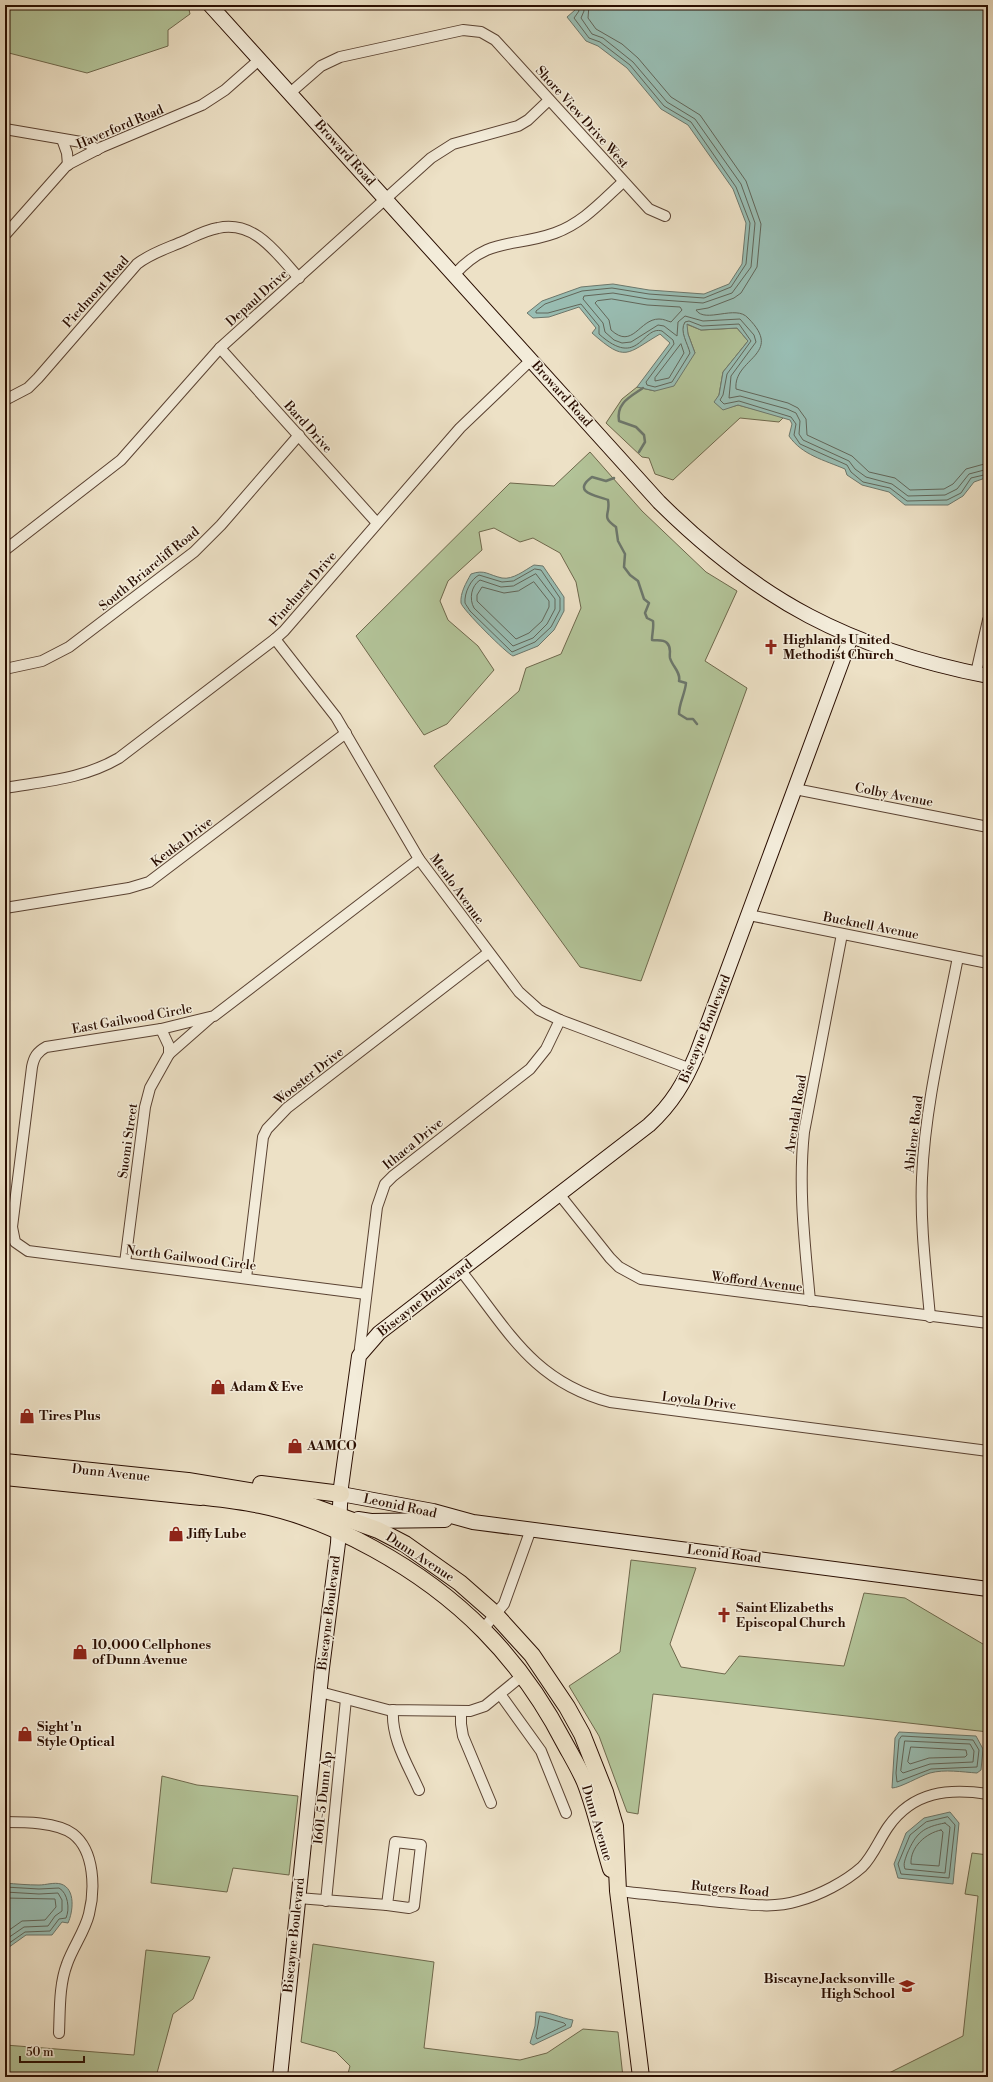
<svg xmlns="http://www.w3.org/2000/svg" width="993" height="2082" viewBox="0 0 993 2082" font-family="'Libre Bodoni',serif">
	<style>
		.green { fill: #b3c499; stroke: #6e684c }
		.water { fill: #99beb4; stroke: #6c776c }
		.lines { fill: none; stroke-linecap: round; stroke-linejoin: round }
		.shore { stroke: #61665a; stroke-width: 1 }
		.stream { stroke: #6c776c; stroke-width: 2.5 }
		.street-casing { stroke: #5a4232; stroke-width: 12 }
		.secondary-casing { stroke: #290d00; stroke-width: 16 }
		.primary-casing { stroke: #290d00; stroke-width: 18 }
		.street { stroke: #f3ecda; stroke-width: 10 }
		.secondary { stroke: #f3ecda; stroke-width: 14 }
		.primary { stroke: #ede1c6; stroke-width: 16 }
		.labels { text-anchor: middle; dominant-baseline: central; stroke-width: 3; stroke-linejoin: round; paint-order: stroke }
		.street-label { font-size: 13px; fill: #290d00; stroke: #f3ecda }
		.poi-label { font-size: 13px; font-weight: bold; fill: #290d00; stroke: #f3ecda; text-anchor: start }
	</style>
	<rect width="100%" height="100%" fill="#ede1c6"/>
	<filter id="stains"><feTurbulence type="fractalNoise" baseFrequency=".005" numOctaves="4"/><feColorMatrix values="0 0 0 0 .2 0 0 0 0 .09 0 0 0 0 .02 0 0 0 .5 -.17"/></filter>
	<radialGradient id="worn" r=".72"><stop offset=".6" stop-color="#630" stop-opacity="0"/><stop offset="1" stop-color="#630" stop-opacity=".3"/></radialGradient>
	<!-- green -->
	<g class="green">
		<polygon points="5,5 188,5 190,14 168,30 168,46 87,73 5,52"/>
		<polygon points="686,324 701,330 737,328 748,341 723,372 719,395 715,402 723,409 738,405 784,417 779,422 740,418 673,480 655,474 649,458 642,457 606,423 622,399 637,387 655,391 695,353 688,334"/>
		<polygon points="590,452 642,511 706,572 737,591 705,661 747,688 641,981 580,967 434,766 519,691 526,668 561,654 581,608 576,582 560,553 533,538 520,542 494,528 479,532 482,550 448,581 440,601 448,620 478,646 494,670 447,724 424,735 356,636 510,483 554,486"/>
		<polygon points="631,1560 696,1568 670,1644 681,1667 725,1674 739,1656 844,1666 864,1593 905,1598 988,1647 988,1732 653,1694 638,1814 627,1812 599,1736 569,1686 620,1652"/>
		<polygon points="162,1776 197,1785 298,1796 289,1875 233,1868 227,1892 151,1883"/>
		<polygon points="972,1853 988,1855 988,2077 881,2077 963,2036 978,1896 965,1894"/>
		<polygon points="313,1944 434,1962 424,2048 520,2060 547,2053 583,2029 618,2032 623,2077 347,2077 350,2066 336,2052 301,2042"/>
		<polygon points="146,1950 210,1957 193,1999 173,2014 157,2073 146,2077 5,2077 5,2045 134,2055"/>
	</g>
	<!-- water -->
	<g class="water">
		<path d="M 572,5 L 988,5 L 988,477 L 974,482 L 963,496 L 948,505 L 905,505 L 889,492 L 862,485 L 847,475 L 845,469 C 824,460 802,455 789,436 L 792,424 L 790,420 L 738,405 L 723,410 L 714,402 L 719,395 L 723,372 L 748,341 L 737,328 L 701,330 L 687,324 L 688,334 L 695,353 L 674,386 L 655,391 L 637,387 L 670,343 L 660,334 C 626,354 626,363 592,333 L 596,328 L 579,307 L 549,317 L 533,318 L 527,313 L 542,301 L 581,287 L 613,284 L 649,290 L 704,294 L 729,284 L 742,264 L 746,223 L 733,189 L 688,125 L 661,109 L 627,68 L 598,46 L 586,41 L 567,17 L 575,10 Z"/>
		<path d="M 534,565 L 543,566 L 564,597 L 564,611 L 554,630 L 538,646 L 513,656 C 507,654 462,609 461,603 C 460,593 466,583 471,574 C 485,569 488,575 502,578 C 513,580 525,570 534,565 Z"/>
		<path d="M 899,1732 L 976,1736 L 983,1749 L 981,1770 L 977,1773 C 962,1772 945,1769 930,1773 C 920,1776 900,1788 892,1788 L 895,1738 Z"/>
		<polygon points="950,1812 959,1823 953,1884 898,1878 894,1864 906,1833 924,1818"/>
		<path d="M 5,1883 C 16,1884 28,1885 39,1885 C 46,1885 54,1882 61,1884 C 76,1889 73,1912 68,1923 L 62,1922 L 52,1935 L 26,1935 L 5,1950 Z"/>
		<path d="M 536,2012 C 548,2011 560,2018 573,2020 L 571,2027 L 533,2045 L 530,2043 L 535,2026 Z"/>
	</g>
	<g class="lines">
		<!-- shore -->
		<g class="shore">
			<path d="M 577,5 L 579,11 L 574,18 L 589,38 L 600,42 L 630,65 L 664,106 L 691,122 L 736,187 L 750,223 L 746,264 L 731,287 L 704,298 L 649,294 L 612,288 L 582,291 L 545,304 L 536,311 L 536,313 L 548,313 L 581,304 L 599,326 L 599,334 C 639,370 642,325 662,331 L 673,340 L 674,344 L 646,382 L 647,385 L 655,387 L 672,382 L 690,353 C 688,344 679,331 685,322 L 689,321 L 702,326 L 739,324 L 751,341 L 727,374 L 723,395 L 720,400 L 724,404 L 739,401 L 791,417 L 796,424 L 794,435 L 800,444 L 847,465 L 851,472 L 863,482 L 890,488 L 907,501 L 947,500 L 961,493 L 971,478 L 988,474"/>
			<polyline points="583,5 584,11 581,18 592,34 603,38 633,62 667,102 695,119 741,184 755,223 751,267 732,293 703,303 648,299 613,293 584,296 583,299 603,323 605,332 614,340 622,343 631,342 658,325 664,326 677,336 678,322 685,316 703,321 740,319 754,335 756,342 731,376 729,398 740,396 787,409 796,413 800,421 799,434 803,440 849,461 855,469 866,477 892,484 908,496 945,495 957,489 969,474 988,469"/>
			<path d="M 589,5 L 588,18 L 596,29 L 622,44 L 638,58 L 671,97 L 700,115 L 746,181 L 761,224 L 757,267 L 741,293 L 734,298 L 708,308 L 696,310 C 705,324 736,304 748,318 C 785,355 733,358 736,389 L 788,403 L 798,408 L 806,419 L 807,435 L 852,456 L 869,472 L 895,478 L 910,490 L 944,489 L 953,484 L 966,469 L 988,463"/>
			<path d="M 612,299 L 647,305 L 680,307 L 682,310 L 671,322 C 667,321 664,319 659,319 C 639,319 633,350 611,330 L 609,320 L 595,303 L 597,301 Z"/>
			<polygon points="681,344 684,353 669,378 655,381 655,378"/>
			<path d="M 535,569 L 541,570 L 560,598 L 560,610 L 551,627 L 535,642 L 512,652 L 470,611 C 469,609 466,605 465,603 C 464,593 471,579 479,575 L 502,582 L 513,581 Z"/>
			<path d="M 536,574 L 555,599 L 555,609 L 547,624 L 533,638 L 513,646 L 474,608 C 469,599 471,586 480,580 L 501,587 L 513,586 Z"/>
			<polygon points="534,582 549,601 549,607 542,621 529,633 516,639 477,601 477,595 482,587 504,593 518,591"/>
			<polygon points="902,1736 973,1740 979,1750 977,1767 931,1769 897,1782 896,1773 899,1740"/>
			<polygon points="905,1741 970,1744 974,1751 973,1762 930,1764 903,1773 901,1771"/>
			<polygon points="911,1747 966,1750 967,1755 965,1757 929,1758 910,1764 908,1762"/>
			<polygon points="948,1817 955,1825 949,1878 901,1874 898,1864 910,1835 926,1822"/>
			<path d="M 945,1823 L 950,1827 L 945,1873 L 905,1869 C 903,1864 905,1860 907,1854 C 916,1833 923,1827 945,1823 Z"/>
			<path d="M 941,1830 L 943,1832 L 939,1866 L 911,1864 C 910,1847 926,1833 941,1830 Z"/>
			<path d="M 5,1887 L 39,1889 L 59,1888 C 68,1893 70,1909 66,1918 L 59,1919 L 50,1931 L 25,1932 L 5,1946"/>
			<polyline points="5,1892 39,1894 58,1893 62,1900 62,1911 55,1916 48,1926 24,1927 5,1940"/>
			<polyline points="5,1898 55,1899 56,1907 45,1920 22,1921 5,1933"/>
			<polygon points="540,2016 564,2023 566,2025 537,2039 536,2037"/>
		</g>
		<!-- stream -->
		<g class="stream">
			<path d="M 639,452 L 645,442 L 644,435 L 636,427 L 619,421 C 616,403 630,397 643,388"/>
			<path d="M 614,478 L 606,481 L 592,477 C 570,493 599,496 608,500 C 611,515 600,516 616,527 L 618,541 L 625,554 L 624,567 L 630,575 L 638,581 L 644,599 L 649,603 L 645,613 L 647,618 L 653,621 C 654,628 652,633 652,640 C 657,641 663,639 667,643 C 672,648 669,652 670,658 C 672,666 681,672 679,681 L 686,683 C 685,694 679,703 679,714 L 687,719 L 693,719 L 697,724"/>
		</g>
		<defs>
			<g id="street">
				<polyline points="290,93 321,66 340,57 463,30 481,32 495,40 649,209 665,216"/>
				<polyline points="5,129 81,142 89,144 97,150"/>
				<polyline points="62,139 67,153 68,165"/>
				<polyline points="5,235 67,165 102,147 202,105 225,90 259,60"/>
				<path d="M 454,275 C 489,236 513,248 555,233 C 583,223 602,201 623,182"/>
				<polyline points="220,348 377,523"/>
				<path d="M 5,400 L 28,388 L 38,378 L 137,264 C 151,253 168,248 184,241 C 195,236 206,230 218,228 C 255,220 277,254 299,278"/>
				<polyline points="5,550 121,460 220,348 431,158 453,144 518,126 528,120 549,100"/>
				<polyline points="275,639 336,717 419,859 519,992 539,1010 560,1020 691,1069"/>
				<polyline points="5,669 42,661 69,647 194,552 221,525 299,435"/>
				<polyline points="976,673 988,620"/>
				<path d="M 5,788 C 46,781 83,779 119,758 L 275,639 L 284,631 L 460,428 L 531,360"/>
				<polyline points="795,789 988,827"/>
				<polyline points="5,908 129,888 149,882 346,733"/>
				<polyline points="749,915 988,963"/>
				<polyline points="169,1054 210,1018"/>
				<polyline points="559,1194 610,1258 619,1267 641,1279 988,1323"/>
				<polyline points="125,1263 145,1107 150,1088 169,1054 169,1046 161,1029"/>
				<path d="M 461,1271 C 508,1330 532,1381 610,1402 L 988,1451"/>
				<polyline points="246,1278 263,1137 267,1129 287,1108 488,953"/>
				<path d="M 366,1294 L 28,1251 L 15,1242 L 12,1227 L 32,1067 C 34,1057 37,1052 46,1047 L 161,1029 L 214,1016 L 419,859"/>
				<path d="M 810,1301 C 805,1245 798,1189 804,1132 L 842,934"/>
				<path d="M 930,1317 C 926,1271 920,1224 922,1178 C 925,1104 944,1030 958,957"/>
				<polyline points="359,1356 377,1207 385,1184 393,1176 530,1069 546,1049 560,1020"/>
				<polyline points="483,1629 504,1604 531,1529"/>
				<polyline points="320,1692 388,1710 470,1711 485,1706 523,1675"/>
				<polyline points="500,1694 541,1751 566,1813"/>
				<path d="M 393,1710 C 391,1739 408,1765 419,1790"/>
				<polyline points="461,1711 461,1724 463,1736 491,1803"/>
				<path d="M 5,1822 C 24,1822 57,1822 73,1834 C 95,1851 95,1890 89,1914 C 85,1931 73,1947 67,1964 C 59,1985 60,2010 59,2033"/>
				<polygon points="395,1842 421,1845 414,1906 409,1908 387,1905"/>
				<path d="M 618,1891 C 652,1895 686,1898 720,1902 C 747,1904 772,1909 798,1901 C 820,1895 845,1882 862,1867 C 873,1856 879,1840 888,1827 C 913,1791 949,1788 988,1794"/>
				<polyline points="298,1898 387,1905"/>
				<polyline points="326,1901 346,1699"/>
			</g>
			<g id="secondary">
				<path d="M 210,5 L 659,502 C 759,601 850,649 988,676"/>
				<polyline points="341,1494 433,1511 473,1522 988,1589"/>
				<polyline points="358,1519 371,1521 445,1520"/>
				<path d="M 280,2077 L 322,1668 L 338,1543 L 341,1487 L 359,1356 L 379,1333 L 649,1125 C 672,1104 685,1082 697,1053 L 851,637"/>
			</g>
			<g id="primary">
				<polyline points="5,1462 188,1481 268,1494 306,1504 378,1530 405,1544 460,1583 493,1612 532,1655 567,1707 582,1734 605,1792 615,1826 618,1891 641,2077"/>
				<polyline points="5,1477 201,1497"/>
				<polyline points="261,1484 341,1494"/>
				<path d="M 206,1497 C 224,1499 242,1501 260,1505 C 300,1513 338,1529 374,1549 C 458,1595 520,1657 564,1742 C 571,1755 579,1768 585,1782 C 596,1810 602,1840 611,1869"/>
			</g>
		</defs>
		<!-- street casing -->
		<use href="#street" class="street-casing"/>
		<!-- secondary casing -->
		<use href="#secondary" class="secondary-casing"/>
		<!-- primary casing -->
		<use href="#primary" class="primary-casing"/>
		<!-- street -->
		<use href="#street" class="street"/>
		<!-- secondary -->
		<use href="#secondary" class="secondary"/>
		<!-- primary -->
		<use href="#primary" class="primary"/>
	</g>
	<!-- icons -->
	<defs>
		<symbol id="church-bare" viewBox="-9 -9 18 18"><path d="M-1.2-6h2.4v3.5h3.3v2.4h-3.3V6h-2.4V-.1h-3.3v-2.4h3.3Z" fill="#8f2418" stroke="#f3ecda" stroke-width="2.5" paint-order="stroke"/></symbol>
		<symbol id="shop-bare" viewBox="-9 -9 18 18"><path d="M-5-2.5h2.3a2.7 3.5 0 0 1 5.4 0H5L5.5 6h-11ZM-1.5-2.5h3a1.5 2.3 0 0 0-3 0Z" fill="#8f2418" stroke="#f3ecda" stroke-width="2.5" paint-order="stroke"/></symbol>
		<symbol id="school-bare" viewBox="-9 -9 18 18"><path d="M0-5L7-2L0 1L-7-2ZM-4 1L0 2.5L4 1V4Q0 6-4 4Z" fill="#8f2418" stroke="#f3ecda" stroke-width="2.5" paint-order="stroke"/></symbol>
	</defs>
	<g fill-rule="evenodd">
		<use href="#church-bare" x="760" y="636" width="22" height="22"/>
		<use href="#shop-bare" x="207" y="1376" width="22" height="22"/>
		<use href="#shop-bare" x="16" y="1405" width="22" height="22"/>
		<use href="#shop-bare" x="284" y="1435" width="22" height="22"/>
		<use href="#shop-bare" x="165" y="1523" width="22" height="22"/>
		<use href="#church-bare" x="713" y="1604" width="22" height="22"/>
		<use href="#shop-bare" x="69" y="1641" width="22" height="22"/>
		<use href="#shop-bare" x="14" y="1723" width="22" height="22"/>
		<use href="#school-bare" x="896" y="1975" width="22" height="22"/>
	</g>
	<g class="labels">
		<!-- street labels -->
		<g class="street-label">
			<text transform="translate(582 117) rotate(48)">Shore View Drive West</text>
			<text transform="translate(120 127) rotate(-23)">Haverford Road</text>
			<text transform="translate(345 153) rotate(48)">Broward Road</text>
			<text transform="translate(96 292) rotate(-48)">Piedmont Road</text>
			<text transform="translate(257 298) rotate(-42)">Depaul Drive</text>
			<text transform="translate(562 394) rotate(48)">Broward Road</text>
			<text transform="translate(308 427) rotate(48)">Bard Drive</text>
			<text transform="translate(149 569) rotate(-39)">South Briarcliff Road</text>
			<text transform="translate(303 589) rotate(-49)">Pinehurst Drive</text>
			<text transform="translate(894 795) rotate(11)">Colby Avenue</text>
			<text transform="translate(182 842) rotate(-37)">Keuka Drive</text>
			<text transform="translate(457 889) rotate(54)">Menlo Avenue</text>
			<text transform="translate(871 926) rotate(11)">Bucknell Avenue</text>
			<text transform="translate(132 1019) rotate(-10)">East Gailwood Circle</text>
			<text transform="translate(705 1029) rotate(-68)">Biscayne Boulevard</text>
			<text transform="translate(309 1076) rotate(-38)">Wooster Drive</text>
			<text transform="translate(796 1114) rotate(-81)">Arendal Road</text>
			<text transform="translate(914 1134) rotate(-83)">Abilene Road</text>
			<text transform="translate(128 1141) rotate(-82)">Suomi Street</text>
			<text transform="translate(413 1144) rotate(-39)">Ithaca Drive</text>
			<text transform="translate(191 1258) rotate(7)">North Gailwood Circle</text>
			<text transform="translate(757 1282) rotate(7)">Wofford Avenue</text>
			<text transform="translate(425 1298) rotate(-38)">Biscayne Boulevard</text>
			<text transform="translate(699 1401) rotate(7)">Loyola Drive</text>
			<text transform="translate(111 1473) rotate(6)">Dunn Avenue</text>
			<text transform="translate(400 1506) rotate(12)">Leonid Road</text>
			<text transform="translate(724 1554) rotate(7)">Leonid Road</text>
			<text transform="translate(420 1557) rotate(33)">Dunn Avenue</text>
			<text transform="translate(329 1613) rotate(-83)">Biscayne Boulevard</text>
			<text transform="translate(323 1798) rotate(-84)">1601-5 Dunn Ap</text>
			<text transform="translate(597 1823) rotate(73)">Dunn Avenue</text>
			<text transform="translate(730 1889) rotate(5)">Rutgers Road</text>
			<text transform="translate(294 1935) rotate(-84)">Biscayne Boulevard</text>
		</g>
		<!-- poi labels -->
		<g class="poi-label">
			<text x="783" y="640">Highlands United<tspan x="783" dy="15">Methodist Church</tspan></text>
			<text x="230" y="1387">Adam &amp; Eve</text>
			<text x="39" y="1416">Tires Plus</text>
			<text x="307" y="1446">AAMCO</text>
			<text x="188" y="1534">Jiffy Lube</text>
			<text x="736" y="1608">Saint Elizabeths<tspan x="736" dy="15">Episcopal Church</tspan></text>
			<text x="92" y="1645">10,000 Cellphones<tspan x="92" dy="15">of Dunn Avenue</tspan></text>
			<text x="37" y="1727">Sight 'n<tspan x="37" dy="15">Style Optical</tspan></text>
			<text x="895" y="1979" text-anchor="end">Biscayne Jacksonville<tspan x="895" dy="15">High School</tspan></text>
		</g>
	</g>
	<!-- margin -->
	<rect width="993" height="2082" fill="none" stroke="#ede1c6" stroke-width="20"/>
	<rect x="6" y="6" width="981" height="2070" fill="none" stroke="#290d00" stroke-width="2"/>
	<rect x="10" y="10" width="973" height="2062" fill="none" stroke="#290d00"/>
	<!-- scale -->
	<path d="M20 2056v6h64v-6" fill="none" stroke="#290d00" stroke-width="2"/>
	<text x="26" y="2056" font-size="12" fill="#290d00" stroke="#f3ecda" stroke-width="3" paint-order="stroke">50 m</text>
	<rect width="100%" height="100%" filter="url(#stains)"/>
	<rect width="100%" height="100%" fill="url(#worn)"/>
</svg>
